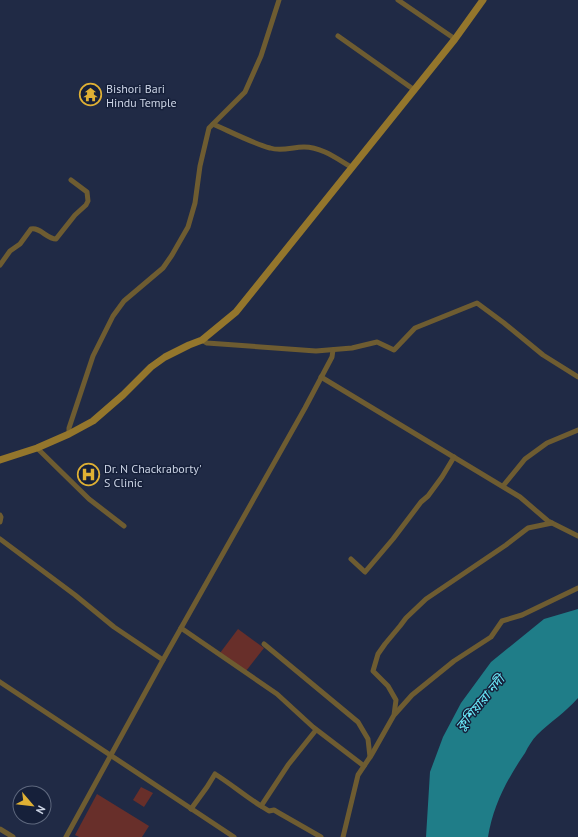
<svg xmlns="http://www.w3.org/2000/svg" width="578" height="837" viewBox="0 0 578 837" font-family="'PT Sans','Noto Sans Bengali',sans-serif">
	<style>
		.green { fill: #682f2a }
		.water { fill: #1f7d88 }
		.lines { fill: none; stroke-linecap: round; stroke-linejoin: round }
		.street { stroke: #6e5c31; stroke-width: 5 }
		.secondary { stroke: #94762c; stroke-width: 7 }
		.labels { text-anchor: middle; dominant-baseline: central; stroke-width: 3; stroke-linejoin: round; paint-order: stroke }
		.poi-label { font-size: 12px; fill: #cbd3e4; stroke: #16203a; text-anchor: start }
		.water-label { font-size: 13px; font-style: italic; fill: #6aeafa; stroke: #16203a }
	</style>
	<rect width="100%" height="100%" fill="#202a45"/>
	<!-- green -->
	<g class="green">
		<polygon points="238,629 264,648 246,671 220,653"/>
		<polygon points="141,787 153,793 144,807 133,800"/>
		<polygon points="97,794 149,826 142,837 79,837 75,835"/>
	</g>
	<!-- water -->
	<path class="water" d="M 578,609 L 578,698 C 566,712 550,722 537,735 C 532,740 528,747 525,753 C 507,779 493,806 488,837 L 426,837 L 430,772 L 443,737 L 461,703 L 491,662 L 544,619 Z"/>
	<g class="lines">
		<!-- street -->
		<g class="street">
			<polyline points="398,0 455,39"/>
			<polyline points="338,36 413,89"/>
			<path d="M 213,124 C 231,132 252,143 270,148 C 282,152 292,147 304,147 C 321,147 336,158 351,167"/>
			<path d="M 0,265 L 10,251 L 20,244 L 31,229 C 40,227 47,239 56,239 L 75,215 L 86,205 L 88,201 L 87,192 L 71,180"/>
			<polyline points="202,340 207,343 316,351 352,348 377,342 394,350 415,328 477,303 504,323 543,355 578,377"/>
			<polyline points="321,377 520,497 548,521 578,536"/>
			<polyline points="69,434 69,428 93,356 113,316 124,301 163,268 172,255 188,227 195,203 200,166 209,128 245,92 261,56 279,0"/>
			<polyline points="37,448 89,499 124,526"/>
			<polyline points="503,486 525,459 547,443 578,430"/>
			<polyline points="0,515 1,517 0,522"/>
			<polyline points="0,539 75,595 114,627 163,660"/>
			<polyline points="351,559 365,572 393,539 421,502 428,496 442,477 454,457"/>
			<polyline points="181,628 277,694 313,727 364,766"/>
			<polyline points="264,644 358,722 368,739 370,757"/>
			<polyline points="0,682 234,837"/>
			<polyline points="395,714 412,695 454,661 491,637 502,621 522,615 578,588"/>
			<polyline points="261,806 269,811 274,810 279,813 321,837"/>
			<path d="M 191,809 L 207,787 L 215,774 C 231,784 245,796 261,806 L 288,765 L 316,730"/>
			<polyline points="0,829 13,837"/>
			<polyline points="66,837 163,660 305,408 332,357 333,350"/>
			<polyline points="343,837 358,775 372,754 394,715 396,700 388,686 373,671 378,654 385,644 400,626 406,618 426,599 506,545 528,528 552,523"/>
		</g>
		<!-- secondary -->
		<polyline class="secondary" points="0,460 37,448 69,434 93,421 123,395 151,367 165,357 189,345 202,340 236,312 455,39 483,0"/>
	</g>
	<!-- icons -->
	<defs>
		<symbol id="temple-ring" viewBox="-11 -11 22 22"><circle r="9.5" fill="#16203a" stroke="#dfb034" stroke-width="1.5"/><path d="M0-6L5-2H3V0L6.5 2.5H4V6H1.5V3h-3V6H-4V2.5H-6.5L-3 0V-2H-5Z" fill="#dfb034"/></symbol>
		<symbol id="hospital-ring" viewBox="-11 -11 22 22"><circle r="9.5" fill="#16203a" stroke="#dfb034" stroke-width="1.5"/><path d="M-5-5h3v3.5h4V-5h3V5h-3V1.5h-4V5h-3Z" fill="#dfb034"/></symbol>
	</defs>
	<g fill-rule="evenodd">
		<use href="#temple-ring" x="78" y="82" width="25" height="25"/>
		<use href="#hospital-ring" x="76" y="462" width="25" height="25"/>
	</g>
	<g class="labels">
		<!-- poi labels -->
		<g class="poi-label">
			<text x="106" y="88">Bishori Bari<tspan x="106" dy="14">Hindu Temple</tspan></text>
			<text x="104" y="468">Dr. N Chackraborty'<tspan x="104" dy="14">S Clinic</tspan></text>
		</g>
		<!-- water labels -->
		<g class="water-label">
			<text transform="translate(480 703) rotate(-50)">কুশিয়ারা নদী</text>
		</g>
	</g>
	<!-- north arrow -->
	<g transform="translate(32 805) rotate(118)"><circle r="19" fill="#16203a" stroke="#5e687e"/>
	<path d="M0-3L7 15L0 10L-7 15Z" fill="#dfb034"/>
	<text y="-6" font-size="11" font-weight="bold" text-anchor="middle" fill="#cbd3e4">N</text>
	</g>
</svg>
